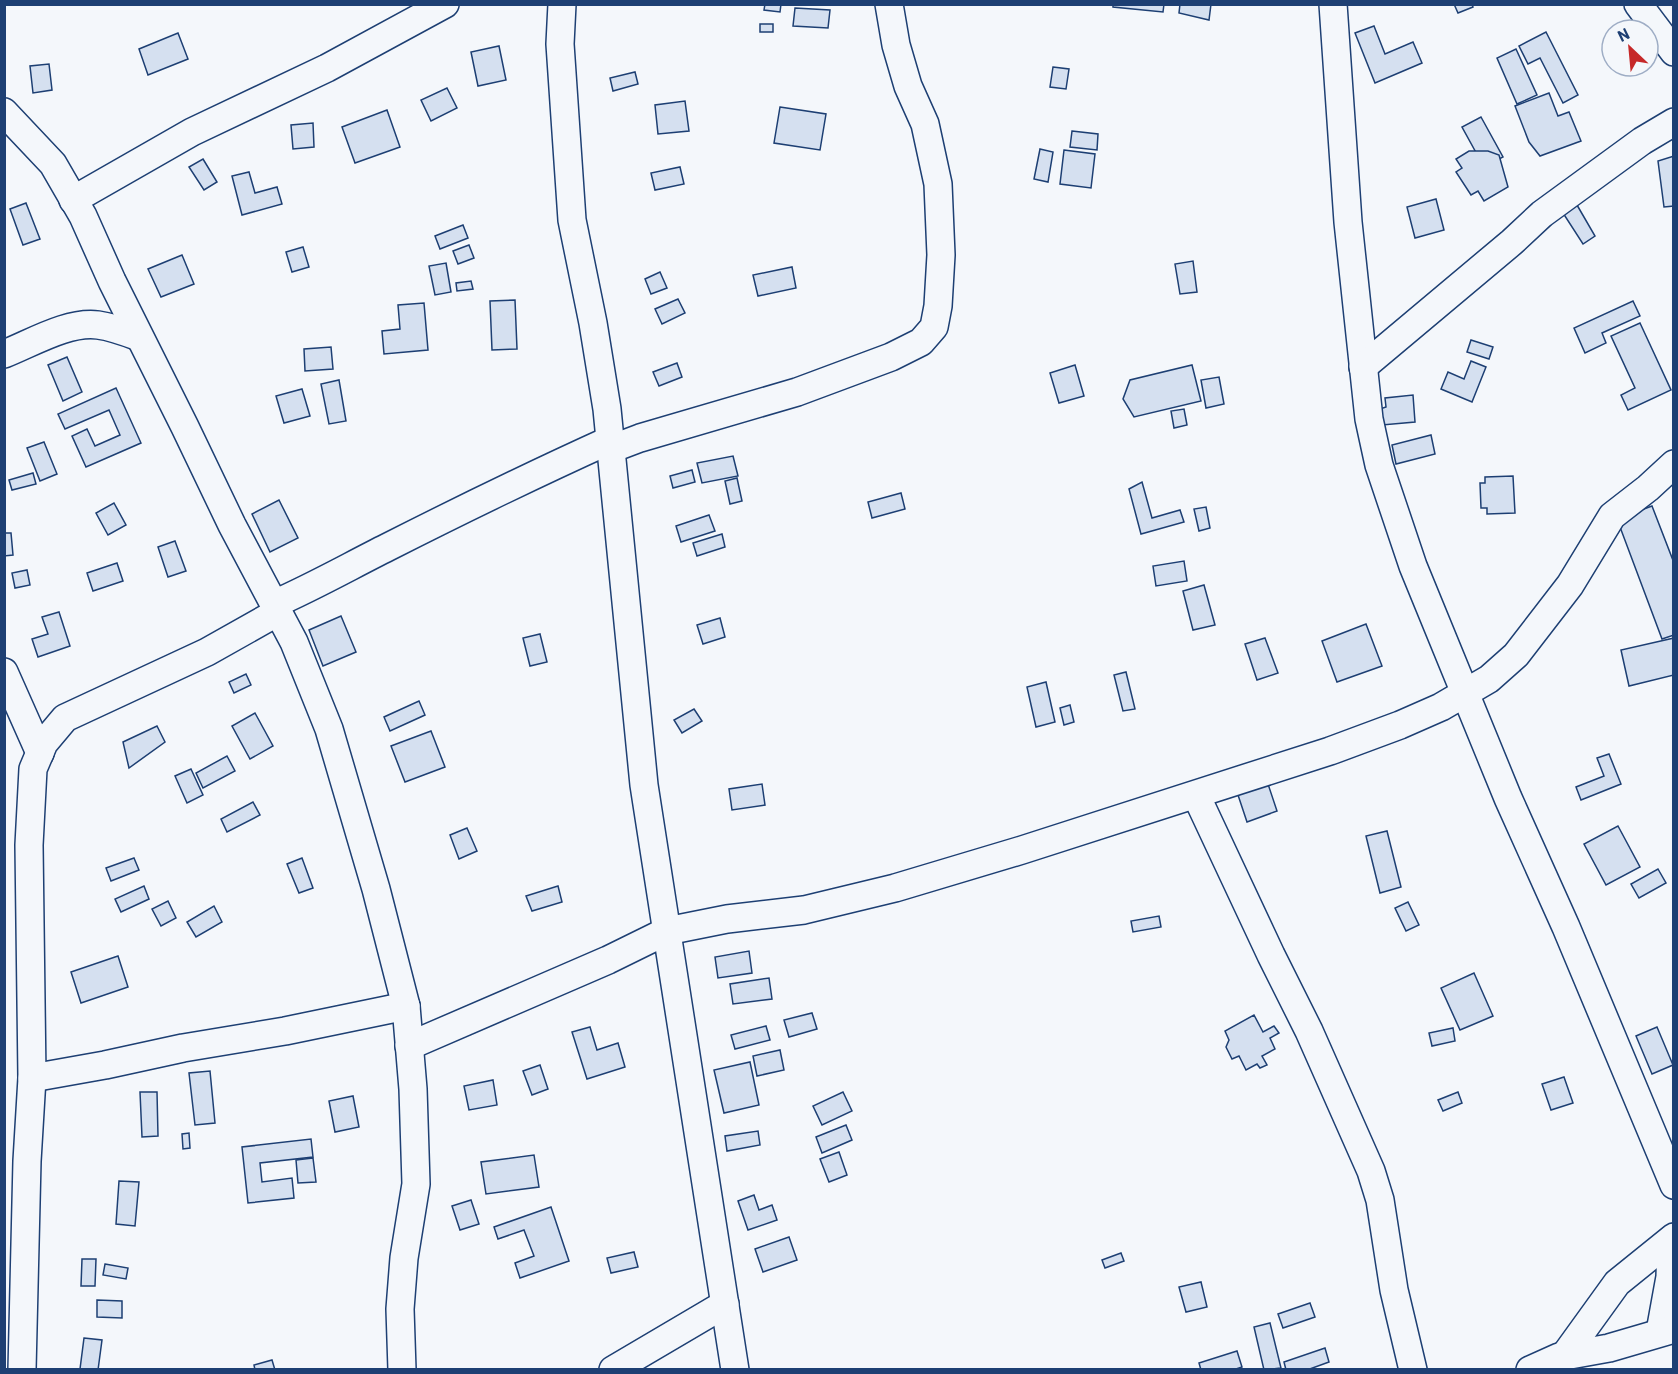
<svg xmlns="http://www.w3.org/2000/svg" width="1678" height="1374" viewBox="0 0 1678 1374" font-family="Barlow,sans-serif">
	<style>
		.building { fill: #d5e0f0; stroke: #1d3f73; stroke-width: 1.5 }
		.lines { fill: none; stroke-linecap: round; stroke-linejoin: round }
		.minor-casing { stroke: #1d3f73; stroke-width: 30 }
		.minor { stroke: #f4f7fb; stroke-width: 27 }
	</style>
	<rect width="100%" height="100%" fill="#f4f7fb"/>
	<!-- building -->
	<g class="building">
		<polygon points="765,4 781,4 780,12 764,10"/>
		<polygon points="1113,4 1164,4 1163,12 1113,7"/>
		<polygon points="1180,4 1211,4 1209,20 1179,13"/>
		<polygon points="1454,4 1472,4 1473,7 1458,13"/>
		<polygon points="795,8 830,10 828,28 793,26"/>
		<rect x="760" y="24" width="13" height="8"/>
		<polygon points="1374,26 1385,54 1413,42 1422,63 1375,83 1355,33"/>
		<polygon points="1546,32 1578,95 1563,103 1540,58 1528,64 1519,46"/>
		<polygon points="178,33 188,59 148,75 139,49"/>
		<polygon points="499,46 506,80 478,86 471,52"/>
		<polygon points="1516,49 1537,95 1517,104 1497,58"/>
		<polygon points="49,64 52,90 33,93 30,66"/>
		<polygon points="1053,67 1069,69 1066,89 1050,87"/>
		<polygon points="635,72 638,84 613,91 610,78"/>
		<polygon points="447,88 457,108 431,121 421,100"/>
		<polygon points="1549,93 1558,116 1569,112 1581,141 1540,156 1529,142 1515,106"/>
		<polygon points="685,101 689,131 658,134 655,105"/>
		<polygon points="780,107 826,114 820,150 774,143"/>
		<polygon points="387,110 400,147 355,163 342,127"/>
		<polygon points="1481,117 1503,157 1484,167 1462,127"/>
		<polygon points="313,123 314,147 293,149 291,125"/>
		<polygon points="1072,131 1098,134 1097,150 1070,147"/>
		<polygon points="1040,149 1053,152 1048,182 1034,179"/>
		<polygon points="1064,150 1095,154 1091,188 1060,184"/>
		<polygon points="1469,151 1488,151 1499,155 1508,187 1484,201 1478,191 1471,195 1456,172 1462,168 1456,159"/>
		<polygon points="1674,156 1674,206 1664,207 1658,161"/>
		<polygon points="203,159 217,182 204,190 189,167"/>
		<polygon points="680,167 684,184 655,190 651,173"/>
		<polygon points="249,172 255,193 277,187 282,204 242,215 232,176"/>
		<polygon points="1436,199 1444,230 1415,238 1407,207"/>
		<polygon points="26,203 40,239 23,245 10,209"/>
		<polygon points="1577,205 1595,236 1583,244 1563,213"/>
		<polygon points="463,225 468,238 440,249 435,236"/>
		<polygon points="469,245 474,258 458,264 453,251"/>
		<polygon points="303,247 309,267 292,272 286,252"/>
		<polygon points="182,255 194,284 161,297 148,269"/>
		<polygon points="1193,261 1197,292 1180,294 1175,264"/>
		<polygon points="446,263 451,292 435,295 429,266"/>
		<polygon points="792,267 796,288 758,296 753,275"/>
		<polygon points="660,272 667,288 651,294 645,279"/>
		<polygon points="471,281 473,289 457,291 456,283"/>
		<polygon points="678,299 685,313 662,324 655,309"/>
		<polygon points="515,300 517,349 492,350 490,301"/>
		<polygon points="1633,301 1640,316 1602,333 1606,343 1585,353 1574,328"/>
		<polygon points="424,303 428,350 384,354 382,331 400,329 398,305"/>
		<polygon points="1640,323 1671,390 1628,410 1621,395 1635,388 1611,336"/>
		<polygon points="1471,340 1493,347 1489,359 1467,352"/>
		<polygon points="331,347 333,369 305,371 304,349"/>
		<polygon points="67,357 82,392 63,401 48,365"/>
		<polygon points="1471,361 1486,367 1472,402 1441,389 1448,372 1464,379"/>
		<polygon points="677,363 682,377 659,386 653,372"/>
		<polygon points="1075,365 1084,396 1059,403 1050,373"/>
		<polygon points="1192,365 1201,401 1134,417 1123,399 1130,380"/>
		<polygon points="1219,377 1224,404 1206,408 1201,380"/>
		<polygon points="339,380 346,421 329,424 321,384"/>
		<polygon points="116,388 141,443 86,467 72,436 87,429 95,446 120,435 109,410 65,429 58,414"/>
		<polygon points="302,389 310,416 284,423 276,396"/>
		<polygon points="1413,395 1415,422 1382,425 1380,409 1386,407 1385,398"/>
		<polygon points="1184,409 1187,425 1174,428 1171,411"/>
		<polygon points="1431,435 1435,454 1396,464 1392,445"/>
		<polygon points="44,442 57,474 40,481 27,448"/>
		<polygon points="733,456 738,476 702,483 697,463"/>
		<polygon points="692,470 695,482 673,488 670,476"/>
		<polygon points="33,473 36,484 12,490 9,480"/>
		<polygon points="1513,476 1515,513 1487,514 1487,508 1481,508 1480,483 1485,483 1485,477"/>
		<polygon points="737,478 742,501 730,504 725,481"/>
		<polygon points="1142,482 1152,518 1180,510 1184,522 1141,534 1129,489"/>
		<polygon points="901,493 905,509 872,518 868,502"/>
		<polygon points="279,500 298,538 270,552 252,514"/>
		<polygon points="114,503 126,525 108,535 96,513"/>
		<polygon points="1652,506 1674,563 1674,635 1662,639 1617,519"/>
		<polygon points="1206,507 1210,528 1199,531 1194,509"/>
		<polygon points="709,515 715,531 681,542 676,526"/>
		<polygon points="4,533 11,533 13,555 4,556"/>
		<polygon points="722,534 725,547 697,556 693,543"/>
		<polygon points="175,541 186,571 168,577 158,547"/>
		<polygon points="1184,561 1187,581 1156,586 1153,566"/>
		<polygon points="117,563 123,581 93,591 87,573"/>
		<polygon points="27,570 30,585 15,588 12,573"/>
		<polygon points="1204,585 1215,625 1193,630 1183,591"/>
		<polygon points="59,612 70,646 38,657 32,639 48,634 42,617"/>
		<polygon points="341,616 356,652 323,666 309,630"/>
		<polygon points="720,618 725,637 703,644 697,625"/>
		<polygon points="1366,624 1382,666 1337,682 1322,641"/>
		<polygon points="540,634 547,662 530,666 523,638"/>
		<polygon points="1265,638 1278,673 1257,680 1245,644"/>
		<polygon points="1674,638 1674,675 1629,686 1621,650"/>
		<polygon points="1126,672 1135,709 1123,711 1114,675"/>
		<polygon points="246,674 251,685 234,693 229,682"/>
		<polygon points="1046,682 1055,722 1036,727 1027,687"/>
		<polygon points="419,701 425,715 390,731 384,717"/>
		<polygon points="1070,705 1074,722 1064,725 1060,708"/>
		<polygon points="694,709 702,721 682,733 674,720"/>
		<polygon points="255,713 273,746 250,759 232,726"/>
		<polygon points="157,726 165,742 129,768 123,742"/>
		<polygon points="431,731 445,767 405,782 391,746"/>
		<polygon points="1609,754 1621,784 1581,800 1576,787 1604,776 1597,758"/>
		<polygon points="227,756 235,771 203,788 196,773"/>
		<polygon points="191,769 203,795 187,803 175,776"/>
		<polygon points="1265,775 1277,811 1247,822 1235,786"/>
		<polygon points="762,784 765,805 732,810 729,789"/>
		<polygon points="253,802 260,815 227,832 221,819"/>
		<polygon points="1618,826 1640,867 1606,885 1584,844"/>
		<polygon points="467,828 477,851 459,859 450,835"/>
		<polygon points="1387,831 1401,887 1380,893 1366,836"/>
		<polygon points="134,858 139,870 111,881 106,868"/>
		<polygon points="302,858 313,888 299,893 287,864"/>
		<polygon points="1658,869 1666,883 1639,898 1631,884"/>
		<polygon points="144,886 149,899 121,912 115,899"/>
		<polygon points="558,886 562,902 532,911 526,896"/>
		<polygon points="168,901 176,918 161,926 152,909"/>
		<polygon points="1408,902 1419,925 1406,931 1395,908"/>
		<polygon points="214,906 222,922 196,937 187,922"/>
		<polygon points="1159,916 1161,927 1133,932 1131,921"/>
		<polygon points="749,951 752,973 718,978 715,957"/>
		<polygon points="118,956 128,987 81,1003 71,972"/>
		<polygon points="1474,973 1493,1016 1460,1030 1441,988"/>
		<polygon points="769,978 772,999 733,1004 730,984"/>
		<polygon points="812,1013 817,1029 789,1037 784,1020"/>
		<polygon points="1254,1015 1263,1032 1274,1026 1279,1033 1270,1038 1275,1049 1262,1056 1267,1065 1260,1068 1257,1064 1246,1070 1239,1056 1232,1059 1226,1047 1229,1040 1225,1031"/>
		<polygon points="766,1026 770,1040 735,1049 731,1035"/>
		<polygon points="590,1027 597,1050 618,1043 625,1067 587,1079 572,1032"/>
		<polygon points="1657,1027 1673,1065 1652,1074 1636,1036"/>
		<polygon points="1453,1028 1455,1041 1432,1046 1429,1033"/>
		<polygon points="780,1050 784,1070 757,1076 753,1056"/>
		<polygon points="750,1062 759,1105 724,1113 714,1070"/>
		<polygon points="540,1065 548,1089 532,1095 523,1071"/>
		<polygon points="210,1071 215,1123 195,1125 189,1073"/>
		<polygon points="1564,1077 1573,1103 1551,1110 1542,1084"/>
		<polygon points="493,1080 497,1105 469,1110 464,1086"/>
		<polygon points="140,1092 157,1092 158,1136 142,1137"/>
		<polygon points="843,1092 852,1111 822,1125 813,1106"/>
		<polygon points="1458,1092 1462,1103 1443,1111 1438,1100"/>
		<polygon points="353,1096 359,1127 335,1132 329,1101"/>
		<polygon points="846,1125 852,1140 822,1153 816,1137"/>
		<polygon points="758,1131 760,1145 727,1151 725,1136"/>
		<polygon points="189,1133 190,1148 183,1149 182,1134"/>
		<polygon points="311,1139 313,1157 260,1163 262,1182 292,1178 294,1198 248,1203 242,1147"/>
		<polygon points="839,1152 847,1175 829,1182 820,1159"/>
		<polygon points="534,1155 539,1187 486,1194 481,1162"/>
		<polygon points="313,1158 316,1182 298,1183 296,1160"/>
		<polygon points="119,1181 139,1182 135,1226 116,1224"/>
		<polygon points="754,1195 759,1210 772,1205 777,1220 748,1230 738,1201"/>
		<polygon points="471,1200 479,1224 460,1230 452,1206"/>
		<polygon points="551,1207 569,1261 520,1278 515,1263 534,1256 524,1230 498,1239 494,1227"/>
		<polygon points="789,1237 797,1260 763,1272 755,1249"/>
		<polygon points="634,1252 638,1267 611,1273 607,1258"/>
		<polygon points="1121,1253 1124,1261 1105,1268 1102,1260"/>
		<polygon points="82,1259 96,1259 95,1286 81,1286"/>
		<polygon points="105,1264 128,1268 126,1279 103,1275"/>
		<polygon points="1201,1282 1207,1307 1186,1312 1179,1287"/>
		<polygon points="97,1300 122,1301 122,1318 97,1317"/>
		<polygon points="1310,1303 1315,1317 1283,1328 1278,1314"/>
		<polygon points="1270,1323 1281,1368 1264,1370 1254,1327"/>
		<polygon points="84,1338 102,1340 98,1370 80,1369"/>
		<polygon points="1325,1348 1329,1362 1307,1370 1286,1370 1284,1362"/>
		<polygon points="1237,1351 1242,1367 1233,1370 1201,1370 1199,1363"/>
		<polygon points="272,1360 275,1370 255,1370 254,1365"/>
	</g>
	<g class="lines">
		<defs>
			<g id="minor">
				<polyline points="562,4 560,44 572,220 593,323 607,409 644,785 735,1370"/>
				<polyline points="1333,4 1348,222 1369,419 1379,465 1413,566 1508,798 1566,927 1674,1185"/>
				<polyline points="1638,4 1674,52"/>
				<polyline points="4,112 53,164 83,216 112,281 185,427 232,525 294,642 329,729 376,889 406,1006 413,1089 416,1184 404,1258 400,1309 402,1370"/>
				<polyline points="73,200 192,132 327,68 445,4"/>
				<path d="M 4,354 C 32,343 68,321 98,325 C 113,327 126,332 139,337"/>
				<polyline points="1363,367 1512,242 1542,214 1642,141 1674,122"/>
				<polyline points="611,449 640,438 797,392 891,357 921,342 934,327 938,306 941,255 938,184 925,124 908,86 896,45 889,4"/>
				<path d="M 274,604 C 313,587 350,566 388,547 C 461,510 535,474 610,440"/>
				<polyline points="4,672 40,753"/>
				<polyline points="1196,795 1271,955 1309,1031 1371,1171 1380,1200 1394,1290 1413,1370"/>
				<polyline points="409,1046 608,960 667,931 727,919 804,910 895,888 1022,850 1330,751 1400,725 1441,707 1489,679 1516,655 1570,585 1612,516 1648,488 1674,464"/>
				<polyline points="32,1078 105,1065 183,1048 285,1031 406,1006"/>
				<polyline points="1660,1332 1670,1277 1671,1240"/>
				<polyline points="1565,1355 1617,1283 1674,1237"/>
				<polyline points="22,1370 27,1161 32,1078 29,845 33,769 44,743 65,718 207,652 278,612"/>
				<polyline points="613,1370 725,1304"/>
				<polyline points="1530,1370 1559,1357 1609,1348 1674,1329"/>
			</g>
		</defs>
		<!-- minor casing -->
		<use href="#minor" class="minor-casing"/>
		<!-- minor -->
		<use href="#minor" class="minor"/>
	</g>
	<!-- border -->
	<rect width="1678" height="1374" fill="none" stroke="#1d3f73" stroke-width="12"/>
	<!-- north arrow -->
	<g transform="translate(1630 48) rotate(334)"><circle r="28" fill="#f4f7fb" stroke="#9eadc5" stroke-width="1.5"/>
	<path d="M0-4.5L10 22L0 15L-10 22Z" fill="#c62828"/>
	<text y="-9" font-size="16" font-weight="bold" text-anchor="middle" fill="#1d3f73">N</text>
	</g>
</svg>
